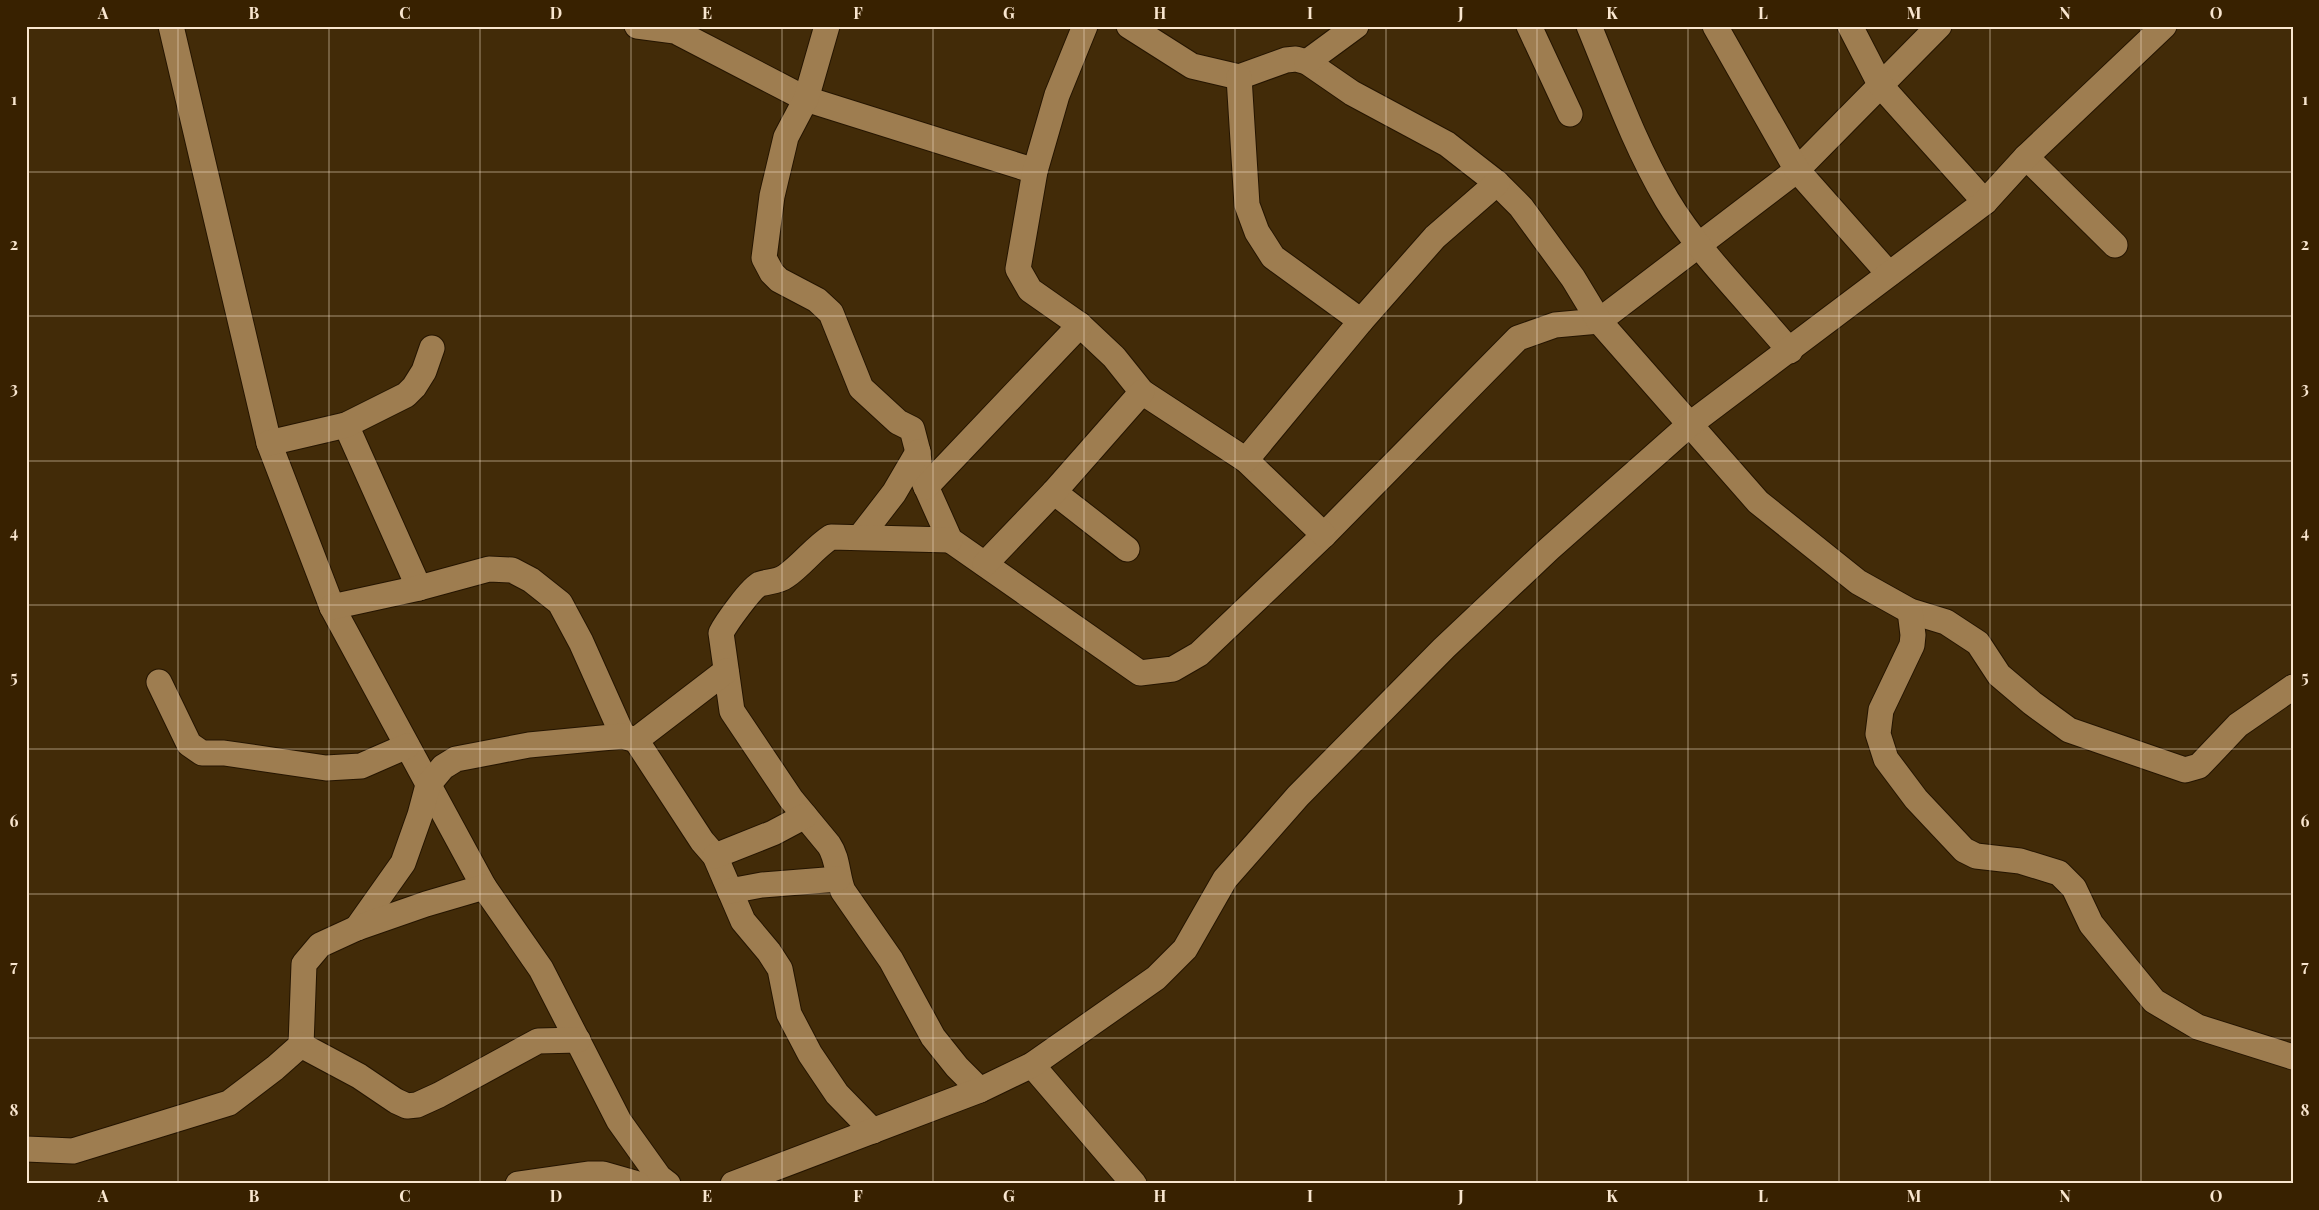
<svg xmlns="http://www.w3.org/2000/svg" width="2319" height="1210" viewBox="0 0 2319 1210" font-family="'Playfair Display',serif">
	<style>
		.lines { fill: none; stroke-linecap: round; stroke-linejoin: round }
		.minor-casing { stroke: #251500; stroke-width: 27 }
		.minor { stroke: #9e7d50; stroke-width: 25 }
		.grid { fill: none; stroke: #f9e6cf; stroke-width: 1; stroke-opacity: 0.55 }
		.neatline { fill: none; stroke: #f9e6cf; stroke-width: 2 }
		.grid-label { font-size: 16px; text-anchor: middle; font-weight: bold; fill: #f9e6cf }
	</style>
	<rect width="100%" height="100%" fill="#422b08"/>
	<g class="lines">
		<defs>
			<g id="minor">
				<polyline points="171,26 269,443 332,607 484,887 541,969 619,1121 659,1177 668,1184"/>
				<polyline points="637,26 675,31 806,99 1035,171"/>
				<polyline points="827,26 806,99 786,137 772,196 764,258 772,273 779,280 817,300 831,313 861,388 898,422 912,429 918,452 920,473 950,540 1140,673 1173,669 1199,654 1324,535 1518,338 1555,325 1599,321 1797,170 1939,26"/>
				<polyline points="1085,26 1057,95 1035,171 1018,269 1030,290 1080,325 1114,357 1142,392 1246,460 1324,535"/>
				<polyline points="1129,26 1192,66 1239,77 1286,60 1296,59 1307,62 1352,93 1447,144 1497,183 1521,207 1573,278 1599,321 1758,502 1858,582 1910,611 1946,622 1978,643 1999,675 2032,703 2069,730 2185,770 2199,766 2238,725 2293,687"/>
				<polyline points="1529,26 1570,114"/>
				<path d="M 1589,26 C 1613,84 1635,146 1667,200 C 1698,252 1751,304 1790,351"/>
				<polyline points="1715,26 1797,170 1889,274"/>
				<polyline points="1850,26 1881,86 1985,202"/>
				<polyline points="1307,62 1356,26"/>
				<polyline points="1239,77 1247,205 1257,232 1273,257 1361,321"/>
				<polyline points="2026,157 2115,245"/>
				<polyline points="346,425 419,588"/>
				<polyline points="269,443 346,425 406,395 414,387 424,371 432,348"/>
				<polyline points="1246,460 1361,321 1435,237 1497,183"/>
				<polyline points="926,487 1080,325"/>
				<polyline points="1054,492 1127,549"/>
				<polyline points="860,537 894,493 918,452"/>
				<path d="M 950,540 L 831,537 C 814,548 802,565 786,576 C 778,582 769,581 760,584 C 751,588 726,623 721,633 L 732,711 L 791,799 L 829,845 C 838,858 837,876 843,891 L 891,960 L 933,1037 L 957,1067 L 980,1090"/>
				<polyline points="985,564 1054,492 1142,392"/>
				<polyline points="332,607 419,588 489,569 512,570 531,580 560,603 581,642 623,736"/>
				<polyline points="1910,611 1913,635 1912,645 1881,710 1878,734 1886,759 1916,799 1964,850 1976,856 2020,861 2059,873 2074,888 2091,924 2154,1001 2198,1027 2293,1057"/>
				<polyline points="159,682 189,744 202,753 224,753 326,768 361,766 407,746"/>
				<polyline points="636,740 702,841 715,856 743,921 769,952 780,969 789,1014 810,1054 837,1094 873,1131"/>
				<polyline points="715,856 773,833 805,816"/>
				<polyline points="730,891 762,885 838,879"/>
				<polyline points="357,928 403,863 420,815 428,785 443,767 456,759 529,745 623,736 636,740 726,671"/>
				<polyline points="301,1045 304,964 320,945 357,928 426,904 484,887"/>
				<polyline points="1032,1065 1134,1184"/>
				<polyline points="26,1149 73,1151 229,1103 275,1068 301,1045 359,1076 396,1101 407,1106 417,1105 439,1095 538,1041 578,1040"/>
				<polyline points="518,1184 588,1174 603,1174 638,1184"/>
				<polyline points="733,1184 980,1090 1032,1065 1156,978 1185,949 1225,879 1298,796 1444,648 1549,549 1689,425 1985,202 2026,157 2164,26"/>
			</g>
		</defs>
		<!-- minor casing -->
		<use href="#minor" class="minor-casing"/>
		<!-- minor -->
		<use href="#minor" class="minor"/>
	</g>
	<!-- grid -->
	<path class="grid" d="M 178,26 L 178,1184M 329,26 L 329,1184M 480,26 L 480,1184M 631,26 L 631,1184M 782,26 L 782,1184M 933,26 L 933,1184M 1084,26 L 1084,1184M 1235,26 L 1235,1184M 1386,26 L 1386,1184M 1537,26 L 1537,1184M 1688,26 L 1688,1184M 1839,26 L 1839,1184M 1990,26 L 1990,1184M 2141,26 L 2141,1184M 26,172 L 2293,172M 26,316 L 2293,316M 26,461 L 2293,461M 26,605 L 2293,605M 26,749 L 2293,749M 26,894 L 2293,894M 26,1038 L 2293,1038"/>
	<!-- border -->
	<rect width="2319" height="1210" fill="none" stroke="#382100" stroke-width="55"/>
	<rect x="28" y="28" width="2264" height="1154" class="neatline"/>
	<g class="grid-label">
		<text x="103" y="19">A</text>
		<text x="254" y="19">B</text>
		<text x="405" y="19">C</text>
		<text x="556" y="19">D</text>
		<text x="707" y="19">E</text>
		<text x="858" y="19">F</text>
		<text x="1009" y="19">G</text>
		<text x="1160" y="19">H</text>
		<text x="1310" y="19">I</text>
		<text x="1461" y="19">J</text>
		<text x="1612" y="19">K</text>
		<text x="1763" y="19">L</text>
		<text x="1914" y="19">M</text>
		<text x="2065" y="19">N</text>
		<text x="2216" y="19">O</text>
		<text x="14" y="105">1</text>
		<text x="2305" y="105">1</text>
		<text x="14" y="250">2</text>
		<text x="2305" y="250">2</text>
		<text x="14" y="394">3</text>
		<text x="2305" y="394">3</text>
		<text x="14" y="538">4</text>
		<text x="2305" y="538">4</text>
		<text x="14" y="683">5</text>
		<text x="2305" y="683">5</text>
		<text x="14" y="827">6</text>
		<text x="2305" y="827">6</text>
		<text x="14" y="972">7</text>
		<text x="2305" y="972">7</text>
		<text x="14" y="1116">8</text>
		<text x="2305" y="1116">8</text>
		<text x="103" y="1202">A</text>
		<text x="254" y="1202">B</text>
		<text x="405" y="1202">C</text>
		<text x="556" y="1202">D</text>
		<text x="707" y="1202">E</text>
		<text x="858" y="1202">F</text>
		<text x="1009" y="1202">G</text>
		<text x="1160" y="1202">H</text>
		<text x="1310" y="1202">I</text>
		<text x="1461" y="1202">J</text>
		<text x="1612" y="1202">K</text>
		<text x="1763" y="1202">L</text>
		<text x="1914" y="1202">M</text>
		<text x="2065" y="1202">N</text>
		<text x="2216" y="1202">O</text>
	</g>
</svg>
